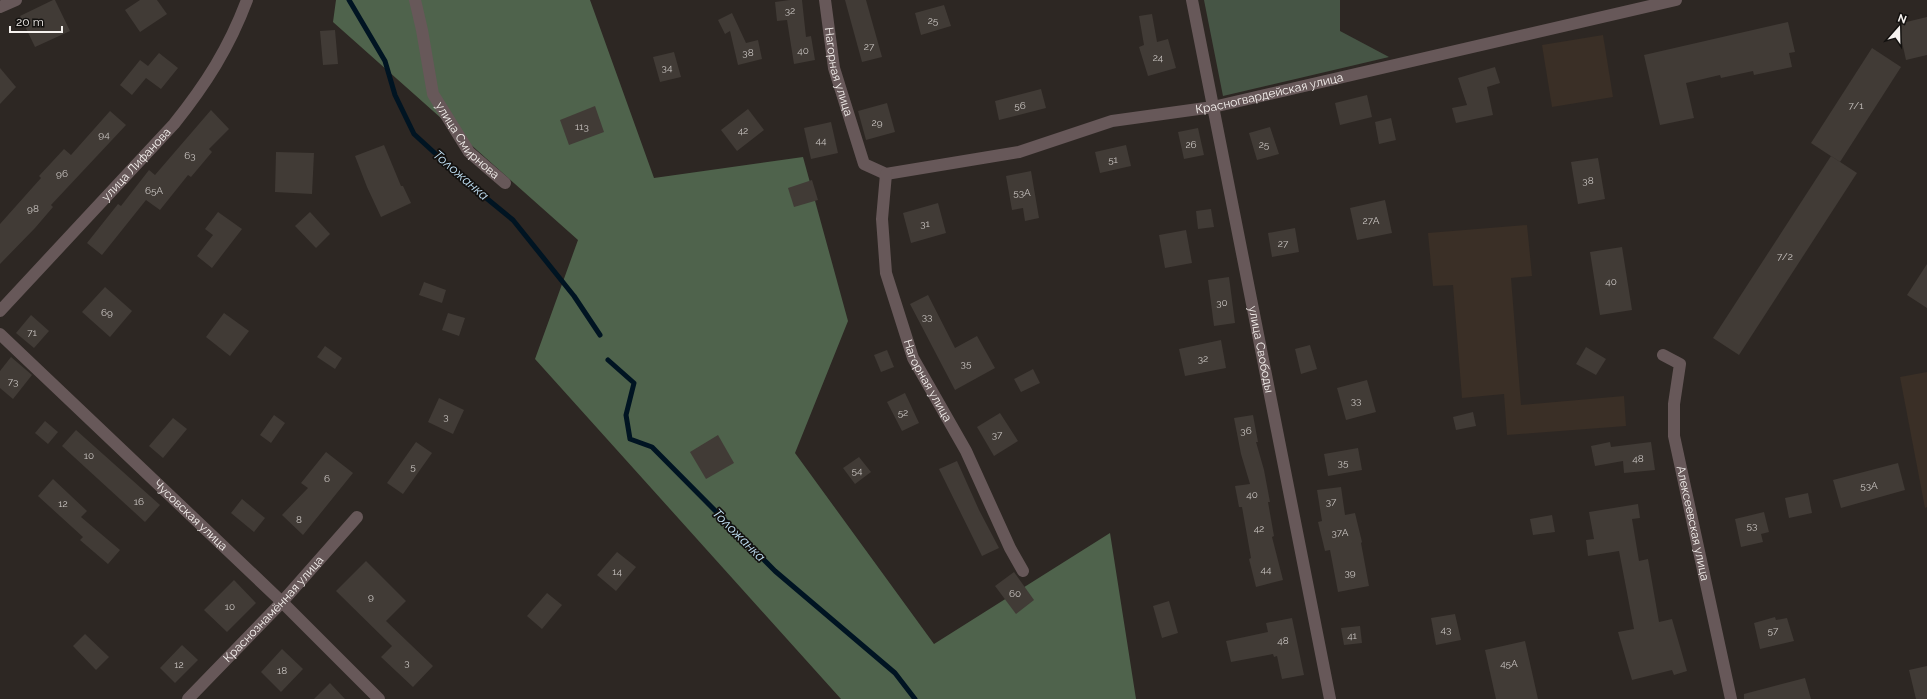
<svg xmlns="http://www.w3.org/2000/svg" width="1927" height="699" viewBox="0 0 1927 699" font-family="Raleway,sans-serif">
	<style>
		.built { fill: #3a2f26 }
		.green { fill: #465545 }
		.forest { fill: #4f634c }
		.lines { fill: none; stroke-linecap: round; stroke-linejoin: round }
		.stream { stroke: #001422; stroke-width: 5 }
		.building { fill: #413b36 }
		.minor { stroke: #675859; stroke-width: 12 }
		.labels { text-anchor: middle; dominant-baseline: central; stroke-width: 3.5; stroke-linejoin: round; paint-order: stroke }
		.number-label { font-size: 10px; fill: #c9c4c1 }
		.street-label { font-size: 12px; fill: #f6f2ef; stroke: #13110f }
		.water-label { font-size: 13px; font-style: italic; fill: #c4e4f9; stroke: #13110f }
	</style>
	<rect width="100%" height="100%" fill="#2d2723"/>
	<!-- built -->
	<g class="built">
		<polygon points="1603,35 1613,97 1552,107 1542,45"/>
		<polygon points="1527,225 1532,276 1511,278 1521,405 1624,396 1626,426 1507,435 1504,394 1462,398 1453,285 1433,286 1428,233"/>
		<polygon points="1927,372 1927,507 1925,508 1900,377"/>
	</g>
	<!-- green -->
	<polygon class="green" points="1204,0 1340,0 1340,31 1389,57 1223,96"/>
	<!-- forest -->
	<polygon class="forest" points="336,0 590,0 654,178 803,157 848,321 795,453 934,644 1110,533 1136,699 841,699 535,359 578,240 333,22"/>
	<g class="lines">
		<!-- stream -->
		<g class="stream">
			<polyline points="349,0 385,61 395,95 414,134 463,179 513,220 574,296 600,335"/>
			<polyline points="608,360 634,383 626,415 630,439 652,447 775,571 895,673 915,699"/>
		</g>
	</g>
	<!-- building -->
	<g class="building">
		<polygon points="53,0 55,0 70,31 35,47 20,16"/>
		<polygon points="140,0 157,0 167,14 140,32 125,10"/>
		<polygon points="790,0 802,0 806,37 811,36 815,60 794,64 787,20 777,21 775,2"/>
		<polygon points="845,0 866,0 882,57 862,62"/>
		<polygon points="944,5 951,26 921,35 915,13"/>
		<polygon points="732,13 746,43 758,40 762,59 738,65 730,31 725,34 718,20"/>
		<polygon points="1152,14 1157,42 1168,39 1176,68 1148,76 1139,47 1144,45 1139,16"/>
		<polygon points="1927,17 1927,55 1906,60 1898,24"/>
		<polygon points="1788,22 1795,52 1789,53 1792,67 1754,75 1753,71 1721,78 1720,75 1686,83 1694,118 1660,125 1644,55"/>
		<polygon points="335,30 338,64 323,65 320,31"/>
		<polygon points="1872,48 1901,67 1840,162 1811,143"/>
		<polygon points="674,52 681,77 660,82 653,57"/>
		<polygon points="159,53 178,68 161,89 146,78 132,95 120,85 140,60 148,66"/>
		<polygon points="1495,67 1500,83 1487,87 1493,115 1456,123 1452,108 1467,105 1458,78"/>
		<polygon points="0,68 16,87 0,104"/>
		<polygon points="1041,89 1046,108 999,120 995,101"/>
		<polygon points="1367,95 1372,117 1340,125 1335,103"/>
		<polygon points="887,103 895,132 866,140 858,111"/>
		<polygon points="595,106 604,132 569,145 560,120"/>
		<polygon points="748,109 764,130 737,151 721,130"/>
		<polygon points="211,110 229,129 209,149 212,152 191,177 188,175 160,210 146,200 102,255 87,243 118,204 121,206 149,170 155,175"/>
		<polygon points="110,111 126,125 51,205 53,207 35,228 0,264 0,224 41,178 39,176 64,149 71,155"/>
		<polygon points="1391,118 1396,140 1379,144 1375,122"/>
		<polygon points="831,122 838,153 811,159 804,128"/>
		<polygon points="1270,127 1279,154 1257,160 1249,133"/>
		<polygon points="1198,128 1204,155 1184,159 1178,132"/>
		<polygon points="384,145 401,186 403,186 411,203 381,217 367,187 355,156"/>
		<polygon points="1126,145 1131,166 1100,173 1095,152"/>
		<polygon points="276,152 314,153 312,194 275,192"/>
		<polygon points="1831,156 1857,173 1739,355 1713,338"/>
		<polygon points="1598,158 1605,199 1578,204 1571,162"/>
		<polygon points="1031,171 1039,218 1025,221 1023,208 1012,210 1006,176"/>
		<polygon points="812,180 818,200 794,207 788,188"/>
		<polygon points="1385,200 1392,233 1357,240 1350,208"/>
		<polygon points="938,203 946,233 911,243 903,213"/>
		<polygon points="1211,209 1214,227 1198,229 1196,211"/>
		<polygon points="218,212 242,229 212,268 197,256 213,235 205,229"/>
		<polygon points="310,212 330,234 316,248 295,226"/>
		<polygon points="1295,228 1299,252 1272,257 1268,233"/>
		<polygon points="1186,230 1192,263 1165,268 1159,235"/>
		<polygon points="1622,247 1632,310 1600,315 1590,252"/>
		<polygon points="1927,264 1927,308 1907,295"/>
		<polygon points="1229,277 1235,323 1214,326 1208,280"/>
		<polygon points="424,282 446,290 442,303 419,295"/>
		<polygon points="105,287 132,311 110,337 82,312"/>
		<polygon points="928,295 955,348 977,336 995,368 955,390 910,304"/>
		<polygon points="224,313 249,331 230,356 206,337"/>
		<polygon points="448,313 465,318 459,336 442,330"/>
		<polygon points="31,315 49,331 34,348 16,333"/>
		<polygon points="1221,340 1226,368 1185,376 1179,349"/>
		<polygon points="1310,345 1317,369 1301,374 1295,349"/>
		<polygon points="325,346 342,358 335,369 317,357"/>
		<polygon points="1586,347 1606,359 1596,375 1576,364"/>
		<polygon points="887,350 894,367 881,372 874,355"/>
		<polygon points="11,357 32,375 13,399 0,388 0,371"/>
		<polygon points="1033,369 1040,383 1021,392 1014,379"/>
		<polygon points="1367,380 1376,412 1346,420 1337,388"/>
		<polygon points="905,393 919,423 902,431 887,402"/>
		<polygon points="439,398 464,410 453,434 428,422"/>
		<polygon points="1473,412 1476,426 1456,430 1453,417"/>
		<polygon points="1000,413 1018,441 994,456 977,427"/>
		<polygon points="274,415 285,423 271,443 260,435"/>
		<polygon points="1253,415 1258,442 1256,442 1264,470 1270,502 1268,502 1274,536 1272,537 1283,580 1256,587 1249,559 1251,558 1242,507 1239,507 1235,486 1250,484 1241,454 1234,418"/>
		<polygon points="173,418 187,429 163,458 149,446"/>
		<polygon points="45,421 58,432 48,444 35,433"/>
		<polygon points="76,430 160,505 145,522 62,446"/>
		<polygon points="718,435 734,463 706,479 690,452"/>
		<polygon points="416,442 432,453 403,494 387,483"/>
		<polygon points="1610,442 1611,447 1651,442 1655,470 1624,473 1623,461 1595,466 1591,446"/>
		<polygon points="1358,448 1362,470 1328,476 1324,454"/>
		<polygon points="326,452 353,473 303,535 282,515 308,488 301,483"/>
		<polygon points="859,457 871,472 855,484 843,468"/>
		<polygon points="957,461 979,510 999,548 982,556 939,469"/>
		<polygon points="1898,463 1905,490 1841,508 1833,480"/>
		<polygon points="53,479 87,511 81,517 120,550 108,564 80,540 83,537 38,496"/>
		<polygon points="1341,487 1345,515 1355,513 1362,542 1361,543 1369,586 1338,592 1330,550 1325,551 1318,522 1322,521 1317,490"/>
		<polygon points="1808,493 1812,513 1789,518 1785,498"/>
		<polygon points="242,499 265,518 254,532 231,513"/>
		<polygon points="1638,504 1640,518 1632,519 1639,561 1648,559 1659,622 1672,619 1687,671 1674,675 1672,670 1632,680 1618,632 1634,629 1619,551 1588,556 1586,540 1594,539 1589,512"/>
		<polygon points="1764,512 1769,532 1761,534 1763,542 1741,547 1735,519"/>
		<polygon points="1552,515 1555,532 1533,535 1530,519"/>
		<polygon points="617,552 636,567 616,591 597,575"/>
		<polygon points="366,561 406,601 386,621 433,666 413,687 381,657 392,646 336,591"/>
		<polygon points="1014,572 1034,600 1016,614 995,586"/>
		<polygon points="234,580 256,603 227,632 204,610"/>
		<polygon points="547,593 562,605 542,629 527,616"/>
		<polygon points="1169,601 1178,633 1162,638 1153,606"/>
		<polygon points="1455,614 1461,640 1436,645 1431,618"/>
		<polygon points="1775,617 1776,620 1787,618 1794,641 1760,649 1754,623"/>
		<polygon points="1292,618 1304,675 1282,679 1277,656 1274,657 1273,654 1231,662 1226,641 1268,632 1266,623"/>
		<polygon points="1360,626 1362,643 1344,645 1341,628"/>
		<polygon points="85,634 109,657 96,670 73,646"/>
		<polygon points="1525,641 1538,699 1496,699 1485,650"/>
		<polygon points="182,645 198,660 175,683 160,668"/>
		<polygon points="282,649 303,669 281,692 261,672"/>
		<polygon points="1927,666 1927,699 1916,699 1909,670"/>
		<polygon points="1805,678 1811,699 1744,699 1744,694"/>
		<polygon points="330,683 345,699 314,699"/>
	</g>
	<g class="lines">
		<!-- minor -->
		<g class="minor">
			<path id="s1" d="M 415,0 L 422,30 L 433,94 L 469,152 L 505,183"/>
			<path id="s2" d="M 825,0 L 834,68 L 864,164 L 886,174 L 1019,152 L 1112,121 L 1213,107 L 1676,0"/>
			<path id="s3" d="M 1192,0 L 1330,699"/>
			<polyline points="0,7 16,0"/>
			<path id="s4" d="M 886,174 L 882,219 L 886,273 L 913,358 L 966,451 L 1010,548 L 1023,571"/>
			<path id="s5" d="M 0,311 L 174,124 C 206,84 229,48 247,0"/>
			<path id="s6" d="M 0,334 L 282,602 L 379,699"/>
			<path id="s7" d="M 1663,355 L 1680,364 L 1674,404 L 1674,436 L 1731,699"/>
			<path id="s8" d="M 188,699 L 282,602 L 357,517"/>
		</g>
	</g>
	<g class="labels">
		<!-- number labels -->
		<g class="number-label">
			<text x="790" y="10">32</text>
			<text x="933" y="20">25</text>
			<text x="869" y="46">27</text>
			<text x="803" y="50">40</text>
			<text x="748" y="52">38</text>
			<text x="1158" y="57">24</text>
			<text x="667" y="67">34</text>
			<text x="1020" y="105">56</text>
			<text x="1856" y="105">7/1</text>
			<text x="877" y="122">29</text>
			<text x="582" y="126">113</text>
			<text x="743" y="130">42</text>
			<text x="104" y="134">94</text>
			<text x="821" y="140">44</text>
			<text x="1191" y="144">26</text>
			<text x="1264" y="144">25</text>
			<text x="190" y="155">63</text>
			<text x="1113" y="159">51</text>
			<text x="62" y="173">96</text>
			<text x="1588" y="180">38</text>
			<text x="154" y="190">65А</text>
			<text x="1022" y="192">53А</text>
			<text x="33" y="208">98</text>
			<text x="1371" y="220">27А</text>
			<text x="925" y="223">31</text>
			<text x="1283" y="243">27</text>
			<text x="1785" y="256">7/2</text>
			<text x="1611" y="281">40</text>
			<text x="1222" y="302">30</text>
			<text x="107" y="312">69</text>
			<text x="927" y="316">33</text>
			<text x="32" y="332">71</text>
			<text x="1203" y="358">32</text>
			<text x="966" y="363">35</text>
			<text x="13" y="381">73</text>
			<text x="1356" y="400">33</text>
			<text x="903" y="412">52</text>
			<text x="446" y="416">3</text>
			<text x="1246" y="430">36</text>
			<text x="997" y="434">37</text>
			<text x="89" y="455">10</text>
			<text x="1638" y="458">48</text>
			<text x="1343" y="462">35</text>
			<text x="413" y="466">5</text>
			<text x="857" y="470">54</text>
			<text x="327" y="478">6</text>
			<text x="1869" y="485">53А</text>
			<text x="1252" y="494">40</text>
			<text x="139" y="501">16</text>
			<text x="1331" y="501">37</text>
			<text x="63" y="503">12</text>
			<text x="299" y="519">8</text>
			<text x="1752" y="525">53</text>
			<text x="1259" y="528">42</text>
			<text x="1340" y="532">37А</text>
			<text x="1266" y="569">44</text>
			<text x="617" y="571">14</text>
			<text x="1350" y="572">39</text>
			<text x="1015" y="593">60</text>
			<text x="371" y="596">9</text>
			<text x="230" y="606">10</text>
			<text x="1446" y="629">43</text>
			<text x="1773" y="630">57</text>
			<text x="1352" y="635">41</text>
			<text x="1283" y="640">48</text>
			<text x="407" y="662">3</text>
			<text x="1509" y="663">45А</text>
			<text x="179" y="664">12</text>
			<text x="282" y="670">18</text>
		</g>
		<!-- street labels -->
		<g class="street-label">
			<text stroke="none"><textPath href="#s2" startOffset="73">Нагорная улица</textPath></text>
			<text stroke="none"><textPath href="#s2" startOffset="586">Красногвардейская улица</textPath></text>
			<text stroke="none"><textPath href="#s1" startOffset="154">улица Смирнова</textPath></text>
			<text stroke="none"><textPath href="#s5" startOffset="200">улица Лифанова</textPath></text>
			<text stroke="none"><textPath href="#s3" startOffset="356">улица Свободы</textPath></text>
			<text stroke="none"><textPath href="#s4" startOffset="215">Нагорная улица</textPath></text>
			<text stroke="none"><textPath href="#s6" startOffset="263">Чусовская улица</textPath></text>
			<text stroke="none"><textPath href="#s7" startOffset="181">Алексеевская улица</textPath></text>
			<text stroke="none"><textPath href="#s8" startOffset="124">Краснознамённая улица</textPath></text>
		</g>
		<!-- water labels -->
		<g class="water-label">
			<text transform="translate(461 175) rotate(41)">Толожанка</text>
			<text transform="translate(739 535) rotate(45)">Толожанка</text>
		</g>
	</g>
	<!-- north arrow -->
	<g transform="translate(1899 28) rotate(20)" stroke="#13110f" stroke-width="3" paint-order="stroke">
	<path d="M0-3L7 15L0 10L-7 15Z" fill="#f6f2ef"/>
	<text y="-6" font-size="11" font-weight="bold" text-anchor="middle" fill="#f6f2ef">N</text>
	</g>
	<!-- scale -->
	<path d="M10 26v6h52v-6" fill="none" stroke="#f6f2ef" stroke-width="2"/>
	<text x="16" y="26" font-size="12" fill="#f6f2ef" stroke="#13110f" stroke-width="3" paint-order="stroke">20 m</text>
</svg>
